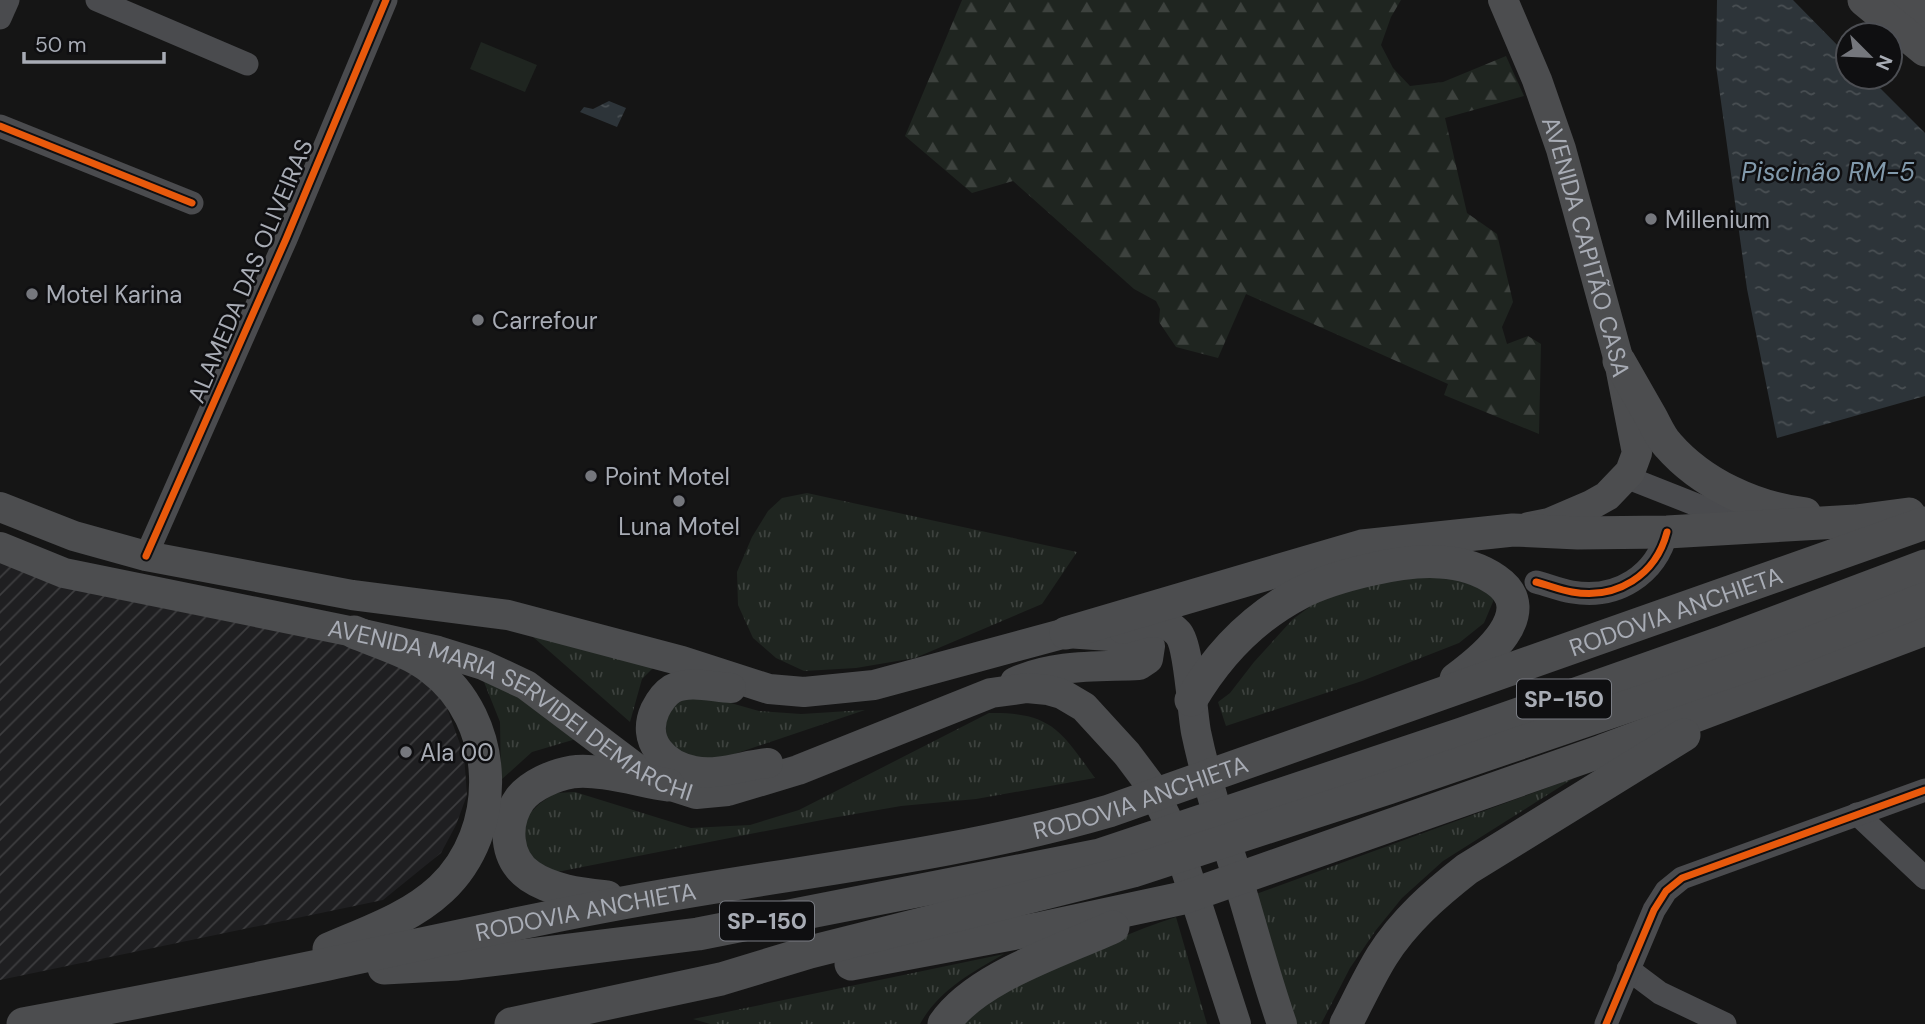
<svg xmlns="http://www.w3.org/2000/svg" width="1925" height="1024" viewBox="0 0 1925 1024" font-family="'DM Sans',sans-serif">
	<style>
		.industrial { fill: url(#industrial-furrows) }
		.grass { fill: url(#grass-tufts) }
		.forest { fill: url(#forest-firs) }
		.pitch { fill: #1f2520 }
		.water { fill: url(#water-ripples) }
		.lines { fill: none; stroke-linecap: round; stroke-linejoin: round }
		.minor { stroke: #4a4b4e; stroke-width: 23 }
		.major { stroke: #4c4d4f; stroke-width: 30 }
		.highway { stroke: #4c4d4f; stroke-width: 33 }
		.cycleway-casing { stroke: #0f0f11; stroke-width: 11 }
		.cycleway { stroke: #e8590c; stroke-width: 7 }
		.poi-dot { fill: #75777d; stroke: #0f0f11; stroke-width: 2.5 }
		.labels { text-anchor: middle; dominant-baseline: central; stroke-width: 5; stroke-linejoin: round; paint-order: stroke }
		.shield { fill: #0f0f11; stroke: #7a7d84; stroke-width: 2 }
		.shield-label { font-size: 23px; font-weight: bold; fill: #a8acb5 }
		.poi-label { font-size: 24px; fill: #a8acb5; stroke: #0f0f11; text-anchor: start }
		.street-label { font-size: 24px; fill: #a8acb5; stroke: #0f0f11 }
		.water-label { font-size: 26px; font-style: italic; fill: #829aac; stroke: #0f0f11 }
	</style>
	<defs>
		<pattern id="industrial-furrows" width="10" height="10" patternUnits="userSpaceOnUse" patternTransform="scale(1.75)"><rect width="10" height="10" fill="#1f1f21"/><path d="M-1 1l2-2M0 10L10 0M9 11l2-2" fill="none" stroke="#3d3d3f"/></pattern>
		<pattern id="grass-tufts" width="24" height="20" patternUnits="userSpaceOnUse" patternTransform="scale(1.75)"><rect width="24" height="20" fill="#1f2520"/><path d="M3 7l-1-3M5 7V3M7 7l1-3M15 17l-1-3M17 17v-4M19 17l1-3" fill="none" stroke="#3d423e"/></pattern>
		<pattern id="forest-firs" width="22" height="20" patternUnits="userSpaceOnUse" patternTransform="scale(1.75)"><rect width="22" height="20" fill="#1f2520"/><path d="M5 1l3.5 6h-7zM16 11l3.5 6h-7z" fill="#3d423e"/></pattern>
		<pattern id="water-ripples" width="26" height="14" patternUnits="userSpaceOnUse" patternTransform="scale(1.75)"><rect width="26" height="14" fill="#2d3439"/><path d="M2 4q2-2 4 0t4 0M15 11q2-2 4 0t4 0" fill="none" stroke="#494f53"/></pattern>
	</defs>
	<rect width="100%" height="100%" fill="#151515"/>
	<!-- industrial -->
	<polygon class="industrial" points="0,559 329,631 420,671 447,708 464,755 467,795 456,825 441,853 383,900 0,980"/>
	<!-- grass -->
	<g class="grass">
		<polygon points="807,493 1077,552 1042,604 915,658 856,668 804,671 776,658 753,638 738,605 737,572 752,537 768,511 782,498"/>
		<polygon points="1459,570 1495,597 1484,623 1459,643 1362,681 1226,726 1218,702 1230,693 1254,662 1293,619 1337,587"/>
		<polygon points="524,629 658,663 642,679 630,722"/>
		<polygon points="480,672 548,712 576,739 532,752 501,780 500,722"/>
		<polygon points="699,694 759,711 801,714 865,710 708,763 667,756 662,717 670,703"/>
		<path d="M 989,713 C 1052,712 1061,731 1095,778 L 976,799 L 901,806 L 832,818 L 557,872 L 529,858 L 522,836 L 524,819 L 539,804 L 555,793 L 575,792 L 691,828 L 750,825 L 799,810 Z"/>
		<polygon points="1574,778 1443,861 1402,898 1376,930 1350,968 1321,1024 1294,1024 1256,894"/>
		<path d="M 1176,917 L 1207,1024 L 963,1024 C 987,998 1025,983 1056,968 C 1096,949 1134,930 1176,917 Z"/>
		<path d="M 1004,954 C 972,972 938,991 920,1024 L 710,1024 L 693,1019 Z"/>
	</g>
	<!-- forest -->
	<polygon class="forest" points="962,0 1401,0 1391,17 1381,45 1393,68 1410,86 1443,82 1506,56 1524,96 1445,118 1467,213 1497,234 1513,302 1502,327 1507,344 1528,336 1541,344 1539,434 1444,395 1448,384 1246,294 1218,358 1176,347 1159,322 1160,309 1156,301 1134,289 1013,181 972,193 905,136"/>
	<!-- pitch -->
	<polygon class="pitch" points="481,42 537,65 525,92 470,69"/>
	<!-- water -->
	<g class="water">
		<polygon points="1717,0 1793,0 1848,56 1848,77 1869,77 1925,133 1925,396 1777,438 1747,289 1716,66"/>
		<polygon points="609,101 626,108 617,127 580,112 584,107 593,109"/>
	</g>
	<g class="lines">
		<!-- minor -->
		<g class="minor">
			<polyline points="97,0 247,64"/>
			<polyline points="0,18 8,0"/>
			<polyline points="0,126 192,203"/>
			<polyline points="1626,477 1745,524"/>
			<polyline points="146,556 286,239 386,0"/>
			<path d="M 1536,582 C 1548,585 1560,590 1572,592 C 1617,600 1656,575 1667,532"/>
			<polyline points="1857,814 1925,878"/>
			<polyline points="1628,969 1660,993 1725,1024"/>
			<polyline points="1606,1024 1654,910 1666,891 1682,878 1925,790"/>
		</g>
		<!-- major -->
		<g class="major">
			<path id="s1" d="M 1503,0 L 1537,80 L 1561,149 L 1619,361 L 1637,453 L 1630,472 L 1607,496 L 1591,505 L 1549,523 L 1529,527"/>
			<polyline points="1903,0 1925,16"/>
			<path d="M 0,507 L 74,536 L 146,556 L 352,595 L 508,615 L 682,661 L 769,689 L 804,692 L 874,685 L 1066,633 L 1124,637 L 1150,646 L 1148,659 L 1139,665 C 1097,667 1055,664 1015,682"/>
			<path id="s2" d="M 0,547 L 64,573 L 354,632 L 438,651 L 483,665 L 526,685 L 636,768 L 668,785 L 696,794 L 728,791 L 798,770 L 991,693 L 1027,688 L 1048,690 L 1062,694 L 1084,707 L 1127,754 L 1151,786 L 1174,833 L 1236,1024"/>
			<path d="M 1123,629 C 1142,623 1162,615 1178,633 C 1189,645 1192,711 1196,732 C 1206,780 1222,828 1237,876 C 1252,925 1265,975 1282,1024"/>
			<path d="M 731,688 C 712,687 689,680 672,689 C 664,694 659,702 655,710 C 641,741 664,765 694,771 C 719,776 744,765 768,763"/>
		</g>
		<!-- highway -->
		<g class="highway">
			<polyline points="1864,0 1925,50"/>
			<path d="M 1619,361 C 1630,380 1640,398 1651,417 C 1656,426 1661,438 1668,445 C 1702,484 1755,508 1805,514"/>
			<polyline points="1066,633 1362,546 1513,530 1578,533 1667,532 1856,521 1909,514"/>
			<path d="M 1191,700 C 1218,654 1252,618 1300,593 C 1334,576 1402,559 1440,562 C 1459,563 1480,569 1496,580 C 1542,612 1483,659 1456,679"/>
			<path d="M 607,897 C 581,894 552,891 530,876 C 505,859 503,823 520,799 C 531,785 554,775 572,772 C 598,768 641,781 668,785"/>
			<path d="M 329,949 C 368,932 410,918 441,889 C 503,831 501,720 431,668 C 409,651 380,643 354,632"/>
			<polyline points="851,964 1043,928 1183,898 1602,751 1925,629"/>
			<polyline points="384,968 458,964 698,934 1100,855 1462,734 1723,642 1925,566"/>
			<path id="s3" d="M 23,1024 C 125,1005 227,985 328,964 C 428,943 528,920 628,902 C 789,872 952,857 1109,811 L 1925,523"/>
			<polyline points="511,1024 721,979 810,952 1133,871 1388,788 1787,652 1925,599"/>
			<path d="M 944,1024 C 976,977 1061,951 1113,927"/>
			<path d="M 1346,1024 C 1358,1001 1369,977 1382,956 C 1404,921 1435,894 1467,869 L 1684,735"/>
		</g>
		<defs>
			<g id="cycleway">
				<polyline points="0,126 192,203"/>
				<polyline points="146,556 286,239 386,0"/>
				<path d="M 1536,582 C 1548,585 1560,590 1572,592 C 1617,600 1656,575 1667,532"/>
				<polyline points="1606,1024 1654,910 1666,891 1682,878 1925,790"/>
			</g>
		</defs>
		<!-- cycleway casing -->
		<use href="#cycleway" class="cycleway-casing"/>
		<!-- cycleway -->
		<use href="#cycleway" class="cycleway"/>
	</g>
	<!-- markers -->
	<g class="poi-dot">
		<circle cx="1651" cy="219" r="7"/>
		<circle cx="32" cy="294" r="7"/>
		<circle cx="478" cy="320" r="7"/>
		<circle cx="591" cy="476" r="7"/>
		<circle cx="679" cy="501" r="7"/>
		<circle cx="406" cy="752" r="7"/>
	</g>
	<g class="labels">
		<!-- shield labels -->
		<g class="shield">
			<rect x="1517" y="679.5" width="94" height="39" rx="5"/>
			<rect x="720" y="901.5" width="94" height="39" rx="5"/>
		</g>
		<g class="shield-label">
			<text x="1564" y="699">SP-150</text>
			<text x="767" y="921">SP-150</text>
		</g>
		<!-- poi labels -->
		<g class="poi-label">
			<text x="1665" y="219">Millenium</text>
			<text x="46" y="294">Motel Karina</text>
			<text x="492" y="320">Carrefour</text>
			<text x="605" y="476">Point Motel</text>
			<text x="679" y="526" text-anchor="middle">Luna Motel</text>
			<text x="420" y="752">Ala 00</text>
		</g>
		<!-- street labels -->
		<g class="street-label">
			<text stroke="none"><textPath href="#s1" startOffset="261">AVENIDA CAPITÃO CASA</textPath></text>
			<text transform="translate(250 271) rotate(-67)">ALAMEDA DAS OLIVEIRAS</text>
			<text stroke="none"><textPath href="#s3" startOffset="1708">RODOVIA ANCHIETA</textPath></text>
			<text stroke="none"><textPath href="#s2" startOffset="542">AVENIDA MARIA SERVIDEI DEMARCHI</textPath></text>
			<text stroke="none"><textPath href="#s3" startOffset="1141">RODOVIA ANCHIETA</textPath></text>
			<text stroke="none"><textPath href="#s3" startOffset="574">RODOVIA ANCHIETA</textPath></text>
		</g>
		<!-- water labels -->
		<g class="water-label">
			<text x="1828" y="172">Piscinão RM-5</text>
		</g>
	</g>
	<!-- north arrow -->
	<g transform="translate(1869 56) rotate(114)"><circle r="33" fill="#0f0f11" stroke="#4c4e53" stroke-width="2"/>
	<path d="M0-5L12 26L0 18L-12 26Z" fill="#75777d"/>
	<text y="-10" font-size="19" font-weight="bold" text-anchor="middle" fill="#a8acb5">N</text>
	</g>
	<!-- scale -->
	<path d="M24 52v10h140v-10" fill="none" stroke="#a8acb5" stroke-width="3.5"/>
	<text x="35" y="52" font-size="21" fill="#a8acb5" stroke="#0f0f11" stroke-width="5" paint-order="stroke">50 m</text>
</svg>
